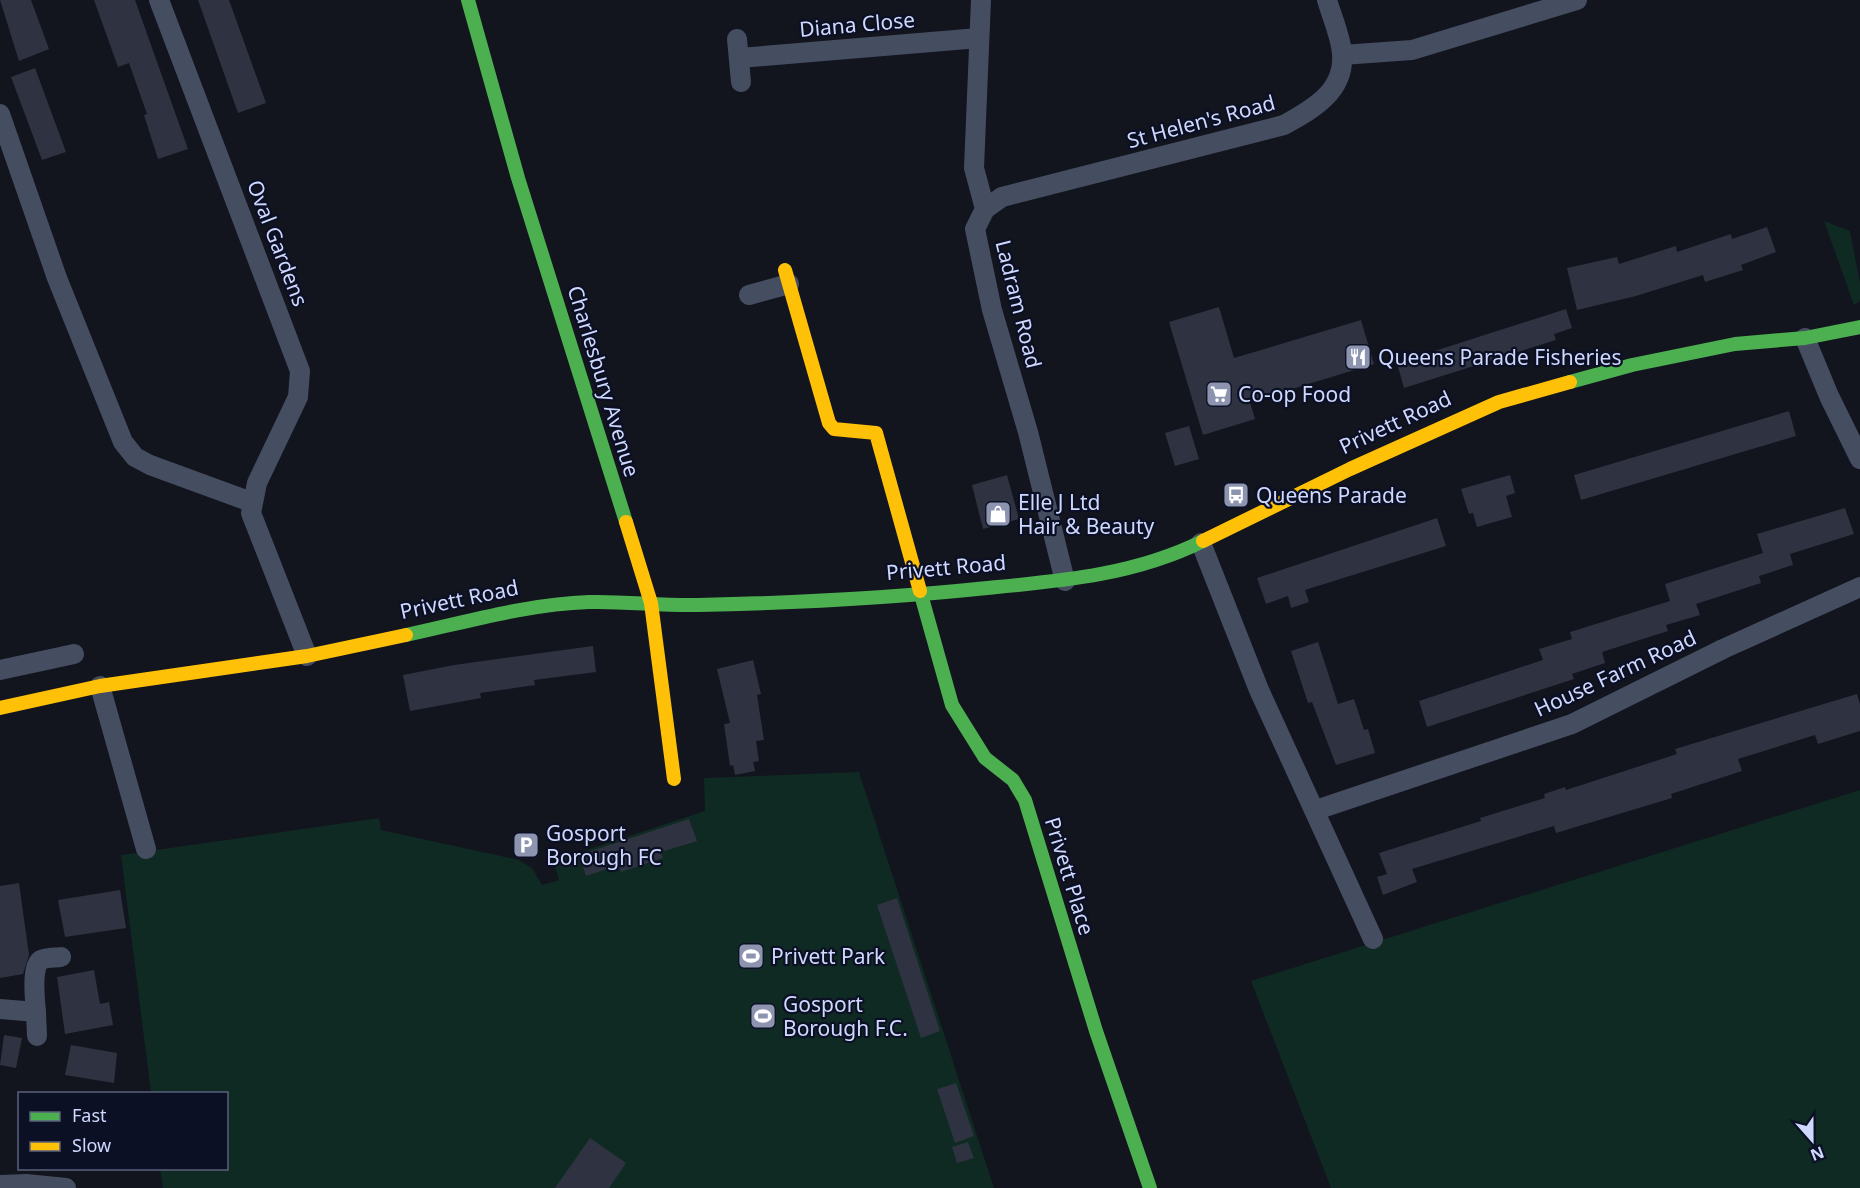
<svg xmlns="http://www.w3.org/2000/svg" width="1860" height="1188" viewBox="0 0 1860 1188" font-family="'Noto Sans',sans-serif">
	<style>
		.green { fill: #0f2a22 }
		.building { fill: #2f3241 }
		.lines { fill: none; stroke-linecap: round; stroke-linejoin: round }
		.street { stroke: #454d60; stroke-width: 20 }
		.fast { stroke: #4caf50; stroke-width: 14 }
		.slow { stroke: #ffc107; stroke-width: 14 }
		.labels { text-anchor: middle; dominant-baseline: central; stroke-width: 4.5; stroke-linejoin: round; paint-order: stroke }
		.street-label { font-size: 21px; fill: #cfd9ff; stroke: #0c1024 }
		.poi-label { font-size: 21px; fill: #cfd9ff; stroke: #0c1024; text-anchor: start }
	</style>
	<rect width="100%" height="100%" fill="#12141e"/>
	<!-- green -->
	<g class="green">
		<polygon points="1824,221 1850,231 1860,283 1860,301 1854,305"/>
		<polygon points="859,772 994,1188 163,1188 160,1169 226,1168 226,1094 151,1093 121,855 379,818 381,830 519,860 532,868 542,885 559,880 553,861 705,811 704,778"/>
		<polygon points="1860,790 1860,1188 1331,1188 1251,981"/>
	</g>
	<!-- building -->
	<g class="building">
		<polygon points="0,0 31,0 49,49 19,61"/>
		<polygon points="94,0 135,0 188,149 158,159 144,115 147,114 129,63 118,67"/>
		<polygon points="198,0 229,0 266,103 238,113"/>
		<polygon points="35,68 66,152 42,160 11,77"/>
		<polygon points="1767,227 1776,252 1741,265 1743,270 1705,282 1703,275 1636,296 1577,310 1567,268 1617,257 1619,264 1676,246 1677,252 1731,234 1732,239"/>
		<polygon points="1219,307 1234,358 1361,320 1374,364 1250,402 1255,419 1203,435 1169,322"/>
		<polygon points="1566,309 1572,328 1554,334 1556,340 1404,388 1397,363"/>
		<polygon points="1789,411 1796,436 1581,500 1574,475"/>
		<polygon points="1189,426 1199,459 1175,466 1165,433"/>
		<polygon points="1007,475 1019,519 983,529 972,485"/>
		<polygon points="1510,475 1515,493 1506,496 1512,517 1477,527 1473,513 1469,514 1461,489"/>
		<polygon points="1845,508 1854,534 1790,554 1793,565 1759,576 1761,583 1696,604 1700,615 1666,625 1668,631 1602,652 1605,663 1572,674 1574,679 1427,727 1419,701 1543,660 1539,649 1572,639 1570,632 1670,601 1665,584 1763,553 1757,534"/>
		<polygon points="1437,518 1446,546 1305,590 1309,602 1291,608 1288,596 1266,604 1257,578"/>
		<polygon points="1318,642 1338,704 1354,699 1364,730 1368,729 1375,753 1336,765 1312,702 1308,703 1291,651"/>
		<polygon points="593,646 596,672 534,680 535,685 480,693 481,698 410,711 403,675 454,665"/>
		<polygon points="753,660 761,694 757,695 764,740 756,741 759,761 753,762 755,771 735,775 733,765 730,766 724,724 730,723 717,669"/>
		<polygon points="1857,694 1860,704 1860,731 1818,744 1815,735 1738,759 1742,771 1671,794 1672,798 1556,833 1554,826 1412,869 1417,882 1383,895 1377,877 1387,874 1379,853 1481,821 1480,818 1545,798 1544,794 1565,787 1566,790 1677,754 1675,749"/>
		<polygon points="689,819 697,841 661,852 663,858 621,872 619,865 586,876 579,855"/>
		<polygon points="19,883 29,955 23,974 0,978 0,886"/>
		<polygon points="120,890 126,928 65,937 58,900"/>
		<polygon points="897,898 940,1031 921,1038 877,905"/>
		<polygon points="94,970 100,1004 109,1002 113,1025 65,1034 57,977"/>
		<polygon points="4,1035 22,1038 16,1068 0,1065"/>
		<polygon points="71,1045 117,1053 114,1083 65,1075"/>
		<polygon points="956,1083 974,1136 955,1143 937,1089"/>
		<polygon points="590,1138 626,1163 609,1188 555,1188"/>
		<polygon points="968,1142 974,1158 957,1163 952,1147"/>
	</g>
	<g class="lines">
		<!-- street -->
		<g class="street">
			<polyline points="159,0 300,371 298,397 257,483 251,513 307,656"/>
			<polyline points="981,0 974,168 985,209 975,229 992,310 1028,432 1065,581"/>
			<polyline points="737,39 741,82"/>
			<polyline points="1342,55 1412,50 1577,0"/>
			<polyline points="740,58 979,38"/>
			<polyline points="0,114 57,278 123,442 135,457 150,465 251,502"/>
			<path d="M 985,209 L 1002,197 L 1284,125 C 1311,110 1345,92 1342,54 C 1341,37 1332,17 1327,0"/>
			<polyline points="749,295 789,284"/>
			<polyline points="1805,338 1829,396 1860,459"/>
			<polyline points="1201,543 1259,690 1373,939"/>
			<polyline points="0,670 74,654"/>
			<polyline points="100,686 146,849"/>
			<polyline points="1316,810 1572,724 1723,649 1860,587"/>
			<path d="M 0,1009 L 36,1012 C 35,1001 31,965 41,960 C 47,957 55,958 61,957"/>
			<polyline points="36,1012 37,1036"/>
			<polyline points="0,1185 26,1184 66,1188"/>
		</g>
		<!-- fast -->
		<g class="fast">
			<polyline points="468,0 518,178 626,522"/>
			<polyline points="1570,382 1632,365 1735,344 1805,338 1860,327"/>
			<polyline points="920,591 952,705 985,758 1013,780 1025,800 1096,1031 1150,1188"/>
			<path d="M 406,635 C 466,622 528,604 589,602 C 625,601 662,606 698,605 C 794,603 891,598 987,588 C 1061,581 1135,575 1203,541"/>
		</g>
		<!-- slow -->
		<g class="slow">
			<polyline points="785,270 829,423 834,429 876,433 920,591"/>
			<polyline points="626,522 651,603 674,779"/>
			<polyline points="1203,541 1350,469 1499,402 1570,382"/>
			<polyline points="0,708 100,686 307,656 406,635"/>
		</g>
	</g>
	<!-- icons -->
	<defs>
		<symbol id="restaurant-square" viewBox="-11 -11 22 22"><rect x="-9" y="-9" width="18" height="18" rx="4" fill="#8d94b0" stroke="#0c1024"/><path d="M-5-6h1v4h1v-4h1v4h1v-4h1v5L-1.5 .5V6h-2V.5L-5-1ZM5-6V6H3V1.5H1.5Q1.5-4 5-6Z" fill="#fff"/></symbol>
		<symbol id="supermarket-square" viewBox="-11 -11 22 22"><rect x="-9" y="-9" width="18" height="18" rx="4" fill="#8d94b0" stroke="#0c1024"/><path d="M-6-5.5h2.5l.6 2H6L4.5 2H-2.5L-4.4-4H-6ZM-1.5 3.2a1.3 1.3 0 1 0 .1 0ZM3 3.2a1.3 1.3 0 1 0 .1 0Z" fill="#fff"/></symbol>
		<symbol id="bus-square" viewBox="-11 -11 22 22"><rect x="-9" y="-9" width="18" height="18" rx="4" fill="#8d94b0" stroke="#0c1024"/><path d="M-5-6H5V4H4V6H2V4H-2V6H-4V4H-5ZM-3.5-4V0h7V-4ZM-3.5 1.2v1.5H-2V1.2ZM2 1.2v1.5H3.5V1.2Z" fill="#fff"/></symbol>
		<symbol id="shop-square" viewBox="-11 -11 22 22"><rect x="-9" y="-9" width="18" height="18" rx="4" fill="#8d94b0" stroke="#0c1024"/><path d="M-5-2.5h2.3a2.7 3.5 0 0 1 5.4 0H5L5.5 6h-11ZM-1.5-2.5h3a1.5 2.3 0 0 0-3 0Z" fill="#fff"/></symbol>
		<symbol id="parking-square" viewBox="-11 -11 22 22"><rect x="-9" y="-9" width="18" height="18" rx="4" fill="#8d94b0" stroke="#0c1024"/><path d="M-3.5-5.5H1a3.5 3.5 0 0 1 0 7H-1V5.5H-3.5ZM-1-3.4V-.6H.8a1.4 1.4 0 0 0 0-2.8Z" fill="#fff"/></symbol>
		<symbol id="stadium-square" viewBox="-11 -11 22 22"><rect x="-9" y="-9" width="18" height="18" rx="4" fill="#8d94b0" stroke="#0c1024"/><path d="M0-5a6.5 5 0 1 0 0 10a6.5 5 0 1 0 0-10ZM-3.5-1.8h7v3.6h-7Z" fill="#fff"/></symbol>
	</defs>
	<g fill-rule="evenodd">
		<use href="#restaurant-square" x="1343" y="342" width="30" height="30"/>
		<use href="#supermarket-square" x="1204" y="379" width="30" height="30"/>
		<use href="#bus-square" x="1221" y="480" width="30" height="30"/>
		<use href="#shop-square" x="983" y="499" width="30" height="30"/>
		<use href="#parking-square" x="511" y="830" width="30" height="30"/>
		<use href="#stadium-square" x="736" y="941" width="30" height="30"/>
		<use href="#stadium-square" x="748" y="1001" width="30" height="30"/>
	</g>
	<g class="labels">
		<!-- street labels -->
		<g class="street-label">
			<text transform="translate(857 24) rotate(-5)">Diana Close</text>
			<text transform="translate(1201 121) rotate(-15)">St Helen's Road</text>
			<text transform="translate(278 243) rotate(69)">Oval Gardens</text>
			<text transform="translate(1019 304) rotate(76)">Ladram Road</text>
			<text transform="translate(604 381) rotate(73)">Charlesbury Avenue</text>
			<text transform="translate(1395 422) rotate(-25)">Privett Road</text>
			<text transform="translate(946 567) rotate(-5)">Privett Road</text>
			<text transform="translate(459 599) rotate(-12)">Privett Road</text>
			<text transform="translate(1615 673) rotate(-25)">House Farm Road</text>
			<text transform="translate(1070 876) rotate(73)">Privett Place</text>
		</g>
		<!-- poi labels -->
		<g class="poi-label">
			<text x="1378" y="357">Queens Parade Fisheries</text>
			<text x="1238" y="394">Co-op Food</text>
			<text x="1256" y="495">Queens Parade</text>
			<text x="1018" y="502">Elle J Ltd<tspan x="1018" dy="24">Hair &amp; Beauty</tspan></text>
			<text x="546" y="833">Gosport<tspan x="546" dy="24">Borough FC</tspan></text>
			<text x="771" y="956">Privett Park</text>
			<text x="783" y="1004">Gosport<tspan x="783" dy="24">Borough F.C.</tspan></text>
		</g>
	</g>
	<!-- legend -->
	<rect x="18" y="1092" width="210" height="78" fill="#0c1024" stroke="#5a607c" stroke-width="1.5"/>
	<rect x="30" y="1112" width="30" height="9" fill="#4caf50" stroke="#5a607c" stroke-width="1.5"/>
	<text x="72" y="1122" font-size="18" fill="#cfd9ff">Fast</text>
	<rect x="30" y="1142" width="30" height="9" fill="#ffc107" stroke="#5a607c" stroke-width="1.5"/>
	<text x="72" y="1152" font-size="18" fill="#cfd9ff">Slow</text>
	<!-- north arrow -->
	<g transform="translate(1812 1140) rotate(159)" stroke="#0c1024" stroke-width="4.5" paint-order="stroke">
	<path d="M0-4.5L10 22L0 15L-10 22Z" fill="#cfd9ff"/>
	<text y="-9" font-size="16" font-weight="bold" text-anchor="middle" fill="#cfd9ff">N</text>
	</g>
</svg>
